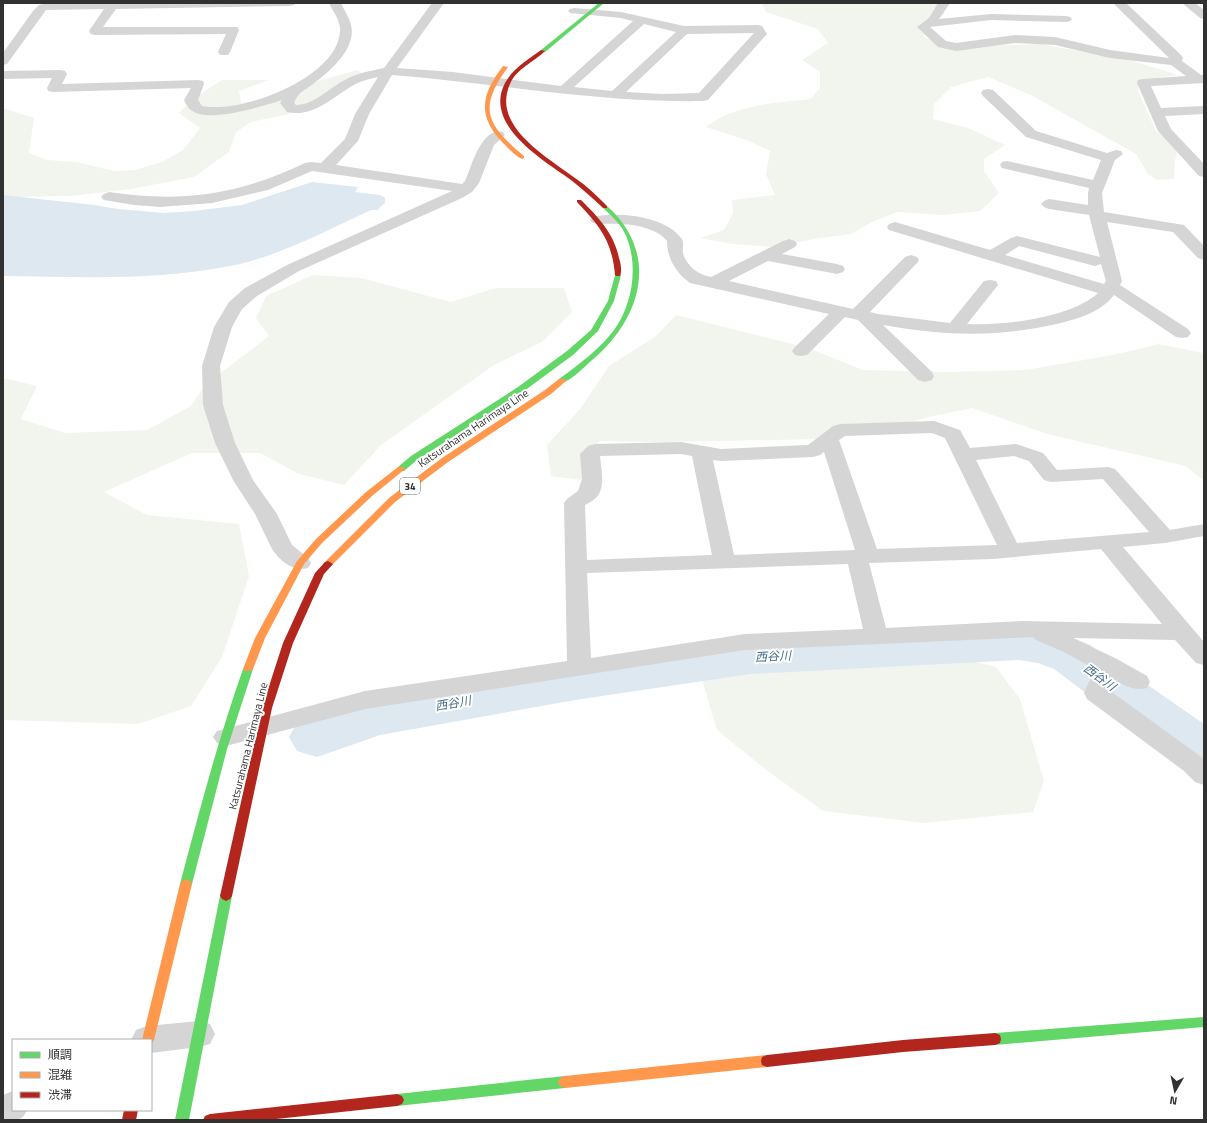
<svg xmlns="http://www.w3.org/2000/svg" width="1207" height="1123" viewBox="0 0 1207 1123" font-family="'Titillium Web','Noto Sans JP',sans-serif">
	<style>
		.green { fill: #f1f5ee }
		.water { fill: #dde8f1 }
		.lines { fill: none; stroke-linecap: round; stroke-linejoin: round }
		.river { fill: #dde8f1; fill-rule: evenodd }
		.street { fill: #d5d5d5; fill-rule: evenodd }
		.fast { fill: #63d668; fill-rule: evenodd }
		.slow { fill: #ff974d; fill-rule: evenodd }
		.jam { fill: #b3261e; fill-rule: evenodd }
		.labels { text-anchor: middle; dominant-baseline: central; stroke-width: 4; stroke-linejoin: round; paint-order: stroke }
		.shield { fill: #fff; stroke: #6f6f6f; stroke-width: 1 }
		.shield-label { font-size: 10px; font-weight: bold; fill: #313131 }
		.street-label { font-size: 11px; fill: #313131; stroke: #fff }
		.water-label { font-size: 12px; font-style: italic; fill: #436d8e; stroke: #fff }
	</style>
	<rect width="100%" height="100%" fill="#fff"/>
	<!-- green -->
	<g class="green">
		<path d="M 761,3 L 945,3 L 944,14 L 931,24 L 923,37 L 953,47 L 1041,44 L 1133,61 L 1178,75 L 1138,81 L 1138,91 L 1156,131 L 1178,146 L 1175,161 L 1174,179 L 1157,180 L 1148,174 L 1136,154 L 1031,95 L 988,77 L 951,87 L 934,104 L 933,119 L 968,128 L 1005,145 L 984,159 L 984,171 L 999,193 L 980,211 L 943,215 L 898,212 L 874,221 L 851,234 L 814,239 L 773,247 L 733,244 L 700,238 L 724,230 L 733,213 L 732,200 L 775,195 L 766,174 L 770,151 L 746,140 L 706,127 C 735,104 776,103 811,99 L 820,88 L 820,72 L 802,60 L 828,43 L 818,29 L 766,12 Z"/>
		<polygon points="357,70 365,74 315,103 289,114 251,122 236,132 229,152 194,177 131,189 71,196 3,197 3,108 34,118 29,153 47,160 77,162 114,171 135,170 162,162 183,150 200,128 179,113 194,98 222,80 269,80 239,91 241,103 263,100 308,84"/>
		<polygon points="313,275 361,278 451,302 496,288 564,288 572,312 542,342 494,365 381,445 344,485 299,474 260,453 192,453 104,492 147,515 239,524 249,576 222,657 191,706 138,724 3,720 3,378 37,386 21,419 65,433 147,430 191,406 206,384 269,336 256,318 266,296"/>
		<polygon points="676,315 808,348 863,370 948,372 1026,370 1118,354 1158,344 1204,353 1204,481 1186,466 1047,434 972,408 929,417 882,431 822,439 664,442 599,441 581,480 551,476 547,445 580,409 609,366 656,336"/>
		<polygon points="944,654 996,667 1020,699 1044,781 1033,812 924,823 823,811 765,769 717,730 701,676 763,658"/>
	</g>
	<!-- water -->
	<path class="water" d="M 312,182 L 358,187 L 355,192 L 380,195 L 385,198 L 385,203 L 379,208 L 378,210 L 371,210 C 328,230 277,257 230,266 C 156,281 79,277 3,276 L 3,195 L 94,205 L 118,209 L 164,213 L 194,211 L 242,205 Z"/>
	<g class="lines">
		<!-- river -->
		<polygon class="river" points="1019,626 1048,630 1066,635 1090,645 1204,724 1204,773 1184,767 1054,669 1038,663 1019,660 750,674 575,700 380,735 317,757 297,751 289,737 297,723 372,698 575,664 750,640"/>
		<!-- street -->
		<g class="street">
			<polygon points="296,3 294,5 290,6 116,9 103,27 237,27 239,30 230,52 228,55 220,55 218,52 226,34 95,35 91,34 89,31 104,9 46,10 7,64 3,65 3,53 33,11 39,5 43,4"/>
			<path d="M 329,3 L 341,3 C 344,10 349,17 351,25 C 357,49 329,72 313,84 C 303,92 299,91 294,103 L 296,105 C 314,105 329,88 345,80 C 357,73 370,71 384,68 L 432,3 L 444,3 L 397,68 L 453,72 L 561,86 L 633,21 L 621,18 L 570,13 L 568,11 L 570,9 L 574,8 L 621,12 L 684,26 L 758,25 L 762,26 L 767,34 L 708,100 L 703,101 C 598,103 496,83 392,75 L 369,114 L 358,141 L 336,165 L 462,184 L 465,181 C 472,166 481,127 503,132 L 505,135 L 494,145 L 479,183 L 472,192 L 462,198 L 299,271 L 257,296 L 242,309 L 232,327 L 220,366 L 223,405 L 235,443 L 253,480 L 277,514 L 292,545 L 308,558 L 311,563 L 308,568 C 293,572 280,561 272,549 L 255,514 L 233,480 L 215,443 L 203,405 L 202,366 L 214,327 L 229,302 L 245,288 L 287,265 L 452,191 L 312,171 L 268,190 L 212,203 L 160,207 L 134,205 L 104,200 L 101,197 L 104,194 L 109,192 C 182,203 238,195 305,163 L 310,162 L 321,163 L 345,139 L 355,114 L 378,77 C 369,79 360,81 352,86 C 331,98 313,118 287,112 L 280,103 L 282,100 C 263,106 207,124 191,110 C 188,108 186,104 184,100 L 191,88 L 53,92 L 48,91 L 47,88 L 52,78 L 3,79 L 3,71 L 61,70 L 65,71 L 67,74 L 62,84 L 198,80 L 203,81 L 204,84 L 198,100 L 202,106 C 241,114 338,78 340,31 C 341,21 333,12 329,3 ZM 644,24 L 676,32 L 612,91 L 574,87 ZM 754,33 L 699,93 L 662,94 L 626,92 L 687,34 Z"/>
			<polygon points="938,3 950,3 939,19 991,14 1066,16 1070,17 1072,19 1070,21 1066,22 991,20 930,27 946,41 956,43 1015,35 1055,37 1110,50 1169,58 1113,3 1126,3 1181,55 1183,58 1182,61 1201,75 1204,75 1204,83 1151,86 1161,108 1204,106 1204,114 1165,116 1171,129 1204,164 1204,177 1199,176 1158,131 1137,83 1138,80 1143,79 1186,76 1171,65 1110,58 1055,45 1015,43 956,51 938,47 917,27 929,18"/>
			<polygon points="1182,3 1195,3 1204,10 1204,19 1200,18"/>
			<path d="M 988,89 L 993,90 L 1036,131 L 1107,153 L 1116,150 L 1121,151 L 1123,154 L 1115,160 L 1102,193 L 1104,212 L 1184,225 L 1204,246 L 1204,260 L 1198,258 L 1173,232 L 1107,222 L 1122,281 L 1120,285 L 1188,329 L 1191,333 L 1188,337 L 1182,338 L 1176,337 L 1114,295 C 1101,312 1080,318 1061,323 C 997,338 948,336 883,325 L 932,372 L 934,376 L 932,380 L 925,382 L 918,380 L 858,320 L 845,317 L 807,355 L 801,356 L 795,355 L 792,351 L 795,347 L 829,314 L 690,283 C 676,273 667,258 667,241 C 657,228 633,224 618,224 C 609,223 601,225 593,223 L 590,220 L 593,217 C 616,211 666,216 681,238 C 685,242 682,247 683,253 C 686,266 699,275 711,277 L 783,241 L 789,239 L 795,241 L 797,244 L 795,247 L 782,254 L 837,264 L 843,266 L 845,269 L 843,272 L 837,274 L 768,261 L 729,281 L 853,309 L 905,257 L 911,255 L 917,257 L 919,260 L 917,263 L 870,312 L 878,314 L 950,323 L 984,281 L 990,280 L 996,281 L 998,285 L 967,324 C 1003,326 1071,318 1098,293 L 889,230 L 887,227 L 889,224 L 895,222 L 990,250 L 1011,238 L 1017,236 L 1100,257 L 1089,215 L 1049,209 L 1044,207 L 1041,204 L 1044,201 L 1049,199 L 1088,205 L 1088,193 L 1089,188 L 1002,168 L 1000,165 L 1002,162 L 1007,161 L 1093,180 L 1101,160 L 1026,137 L 983,96 L 981,93 L 983,90 ZM 1019,246 L 1095,266 L 1101,264 L 1106,281 L 1104,284 L 1005,255 Z"/>
			<path d="M 934,421 L 960,430 L 970,448 L 1016,444 L 1043,453 L 1057,470 L 1108,467 L 1115,469 L 1170,530 L 1204,524 L 1204,536 L 1165,543 L 1123,547 L 1204,642 L 1204,665 L 1196,663 L 1175,640 L 1073,638 L 1117,659 L 1147,676 L 1150,682 L 1147,688 C 1134,691 1126,686 1114,680 L 1109,690 L 1204,759 L 1204,785 L 1195,782 L 1184,771 L 1087,699 L 1084,693 L 1095,669 L 1062,651 L 1036,640 L 1033,637 L 745,650 L 365,709 L 226,746 L 217,743 L 213,737 L 217,731 L 365,691 L 567,661 L 564,503 L 567,499 L 578,491 L 582,479 L 580,454 L 588,446 L 595,444 L 681,442 L 721,449 L 808,445 L 833,426 L 840,424 ZM 932,433 L 945,438 L 997,545 L 877,549 L 839,440 L 845,436 ZM 824,452 L 855,550 L 734,555 L 713,460 L 721,461 L 813,457 L 820,455 ZM 681,454 L 692,456 L 712,555 L 587,560 L 585,505 C 588,503 593,501 596,498 C 606,488 601,468 600,456 ZM 1014,456 L 1029,461 L 1044,480 L 1051,482 L 1103,479 L 1149,532 L 1017,543 L 976,460 ZM 1101,549 L 1162,624 L 1023,621 L 886,628 L 869,563 L 993,559 ZM 848,564 L 863,629 L 745,634 L 591,658 L 587,573 Z"/>
			<polygon points="199,1021 210,1024 215,1034 210,1044 199,1047 151,1053 151,1040 131,1040 136,1030 147,1026"/>
			<path d="M 13,1091 L 13,1110 L 27,1110 C 22,1122 15,1120 3,1120 L 3,1095 Z"/>
		</g>
		<!-- fast -->
		<g class="fast">
			<polygon points="599,3 604,3 545,52 541,52 541,50"/>
			<path d="M 603,206 L 607,206 C 661,254 641,320 591,361 C 583,368 572,380 562,383 L 558,381 L 559,379 C 578,365 599,350 614,330 C 634,303 640,258 622,228 C 617,221 610,214 603,208 Z"/>
			<polygon points="618,273 621,275 614,301 598,331 573,355 524,391 417,460 404,471 398,471 397,469 398,467 411,456 518,387 567,351 591,330 608,301 615,275"/>
			<path d="M 248,666 L 251,667 L 253,669 L 227,749 L 192,884 L 190,887 L 186,889 L 182,887 L 180,884 C 199,812 218,740 243,669 L 245,667 Z"/>
			<polygon points="226,891 230,893 232,896 189,1120 175,1120 220,896 222,893"/>
			<polygon points="1204,1017 1204,1027 995,1045 990,1043 989,1039 990,1035 995,1033"/>
			<polygon points="565,1076 570,1078 572,1082 570,1086 565,1088 397,1106 392,1104 390,1100 392,1096 397,1094"/>
		</g>
		<!-- slow -->
		<g class="slow">
			<path d="M 503,66 L 508,67 C 477,109 487,125 524,156 L 524,158 L 522,159 C 515,156 508,148 503,143 C 476,115 482,94 503,66 Z"/>
			<polygon points="559,379 565,379 566,381 551,394 448,462 395,502 331,566 325,566 323,564 389,498 442,458 545,390"/>
			<polygon points="398,467 404,467 405,469 372,496 322,543 304,564 265,638 253,669 251,671 245,671 243,669 255,638 297,561 316,539 366,492"/>
			<polygon points="186,879 190,881 192,884 154,1040 151,1044 151,1040 142,1040 180,884 182,881"/>
			<polygon points="767,1055 772,1057 773,1061 772,1065 767,1067 565,1088 560,1086 558,1082 560,1078 565,1076"/>
		</g>
		<!-- jam -->
		<g class="jam">
			<path d="M 541,50 L 545,51 C 534,62 516,69 510,84 C 491,126 547,157 575,178 C 587,186 597,196 607,206 L 607,208 L 603,208 C 593,198 582,189 571,180 C 543,160 483,125 505,83 C 513,68 529,59 541,50 Z"/>
			<path d="M 577,200 L 581,200 C 598,217 614,233 619,258 C 621,264 622,271 620,276 L 616,276 L 615,275 C 612,241 600,226 577,202 Z"/>
			<polygon points="328,561 333,564 324,574 293,643 272,708 232,896 230,899 226,901 222,899 220,896 262,708 283,643 315,573 325,562"/>
			<polygon points="995,1033 1000,1035 1001,1039 1000,1043 995,1045 903,1052 767,1067 762,1065 761,1061 762,1057 767,1055 903,1040"/>
			<polygon points="397,1094 402,1096 404,1100 402,1104 397,1106 267,1120 203,1120 205,1116 210,1114"/>
			<polygon points="124,1110 138,1110 136,1120 122,1120"/>
		</g>
	</g>
	<g class="labels">
		<!-- shield labels -->
		<rect class="shield" x="400" y="478" width="20" height="16" rx="3"/>
		<g class="shield-label">
			<text x="410" y="486">34</text>
		</g>
		<!-- street labels -->
		<g class="street-label">
			<text transform="translate(473 428) rotate(-34)">Katsurahama Harimaya Line</text>
			<text transform="translate(248 746) rotate(-76)">Katsurahama Harimaya Line</text>
		</g>
		<!-- water labels -->
		<g class="water-label">
			<text transform="translate(773 656) rotate(-3)">西谷川</text>
			<text transform="translate(1100 677) rotate(36)">西谷川</text>
			<text transform="translate(453 703) rotate(-10)">西谷川</text>
		</g>
	</g>
	<!-- border -->
	<rect width="1207" height="1123" fill="none" stroke="#313131" stroke-width="8"/>
	<!-- legend -->
	<rect x="12" y="1039" width="140" height="72" fill="#ffffff" stroke="#adadad"/>
	<rect x="20" y="1052" width="20" height="6" fill="#63d668" stroke="#adadad"/>
	<text x="48" y="1059" font-size="12" fill="#313131">順調</text>
	<rect x="20" y="1072" width="20" height="6" fill="#ff974d" stroke="#adadad"/>
	<text x="48" y="1079" font-size="12" fill="#313131">混雑</text>
	<rect x="20" y="1092" width="20" height="6" fill="#b3261e" stroke="#adadad"/>
	<text x="48" y="1099" font-size="12" fill="#313131">渋滞</text>
	<!-- north arrow -->
	<g transform="translate(1175 1091) rotate(189)" stroke="#ffffff" stroke-width="3" paint-order="stroke">
	<path d="M0-3L7 15L0 10L-7 15Z" fill="#313131"/>
	<text y="-6" font-size="11" font-weight="bold" text-anchor="middle" fill="#313131">N</text>
	</g>
</svg>
